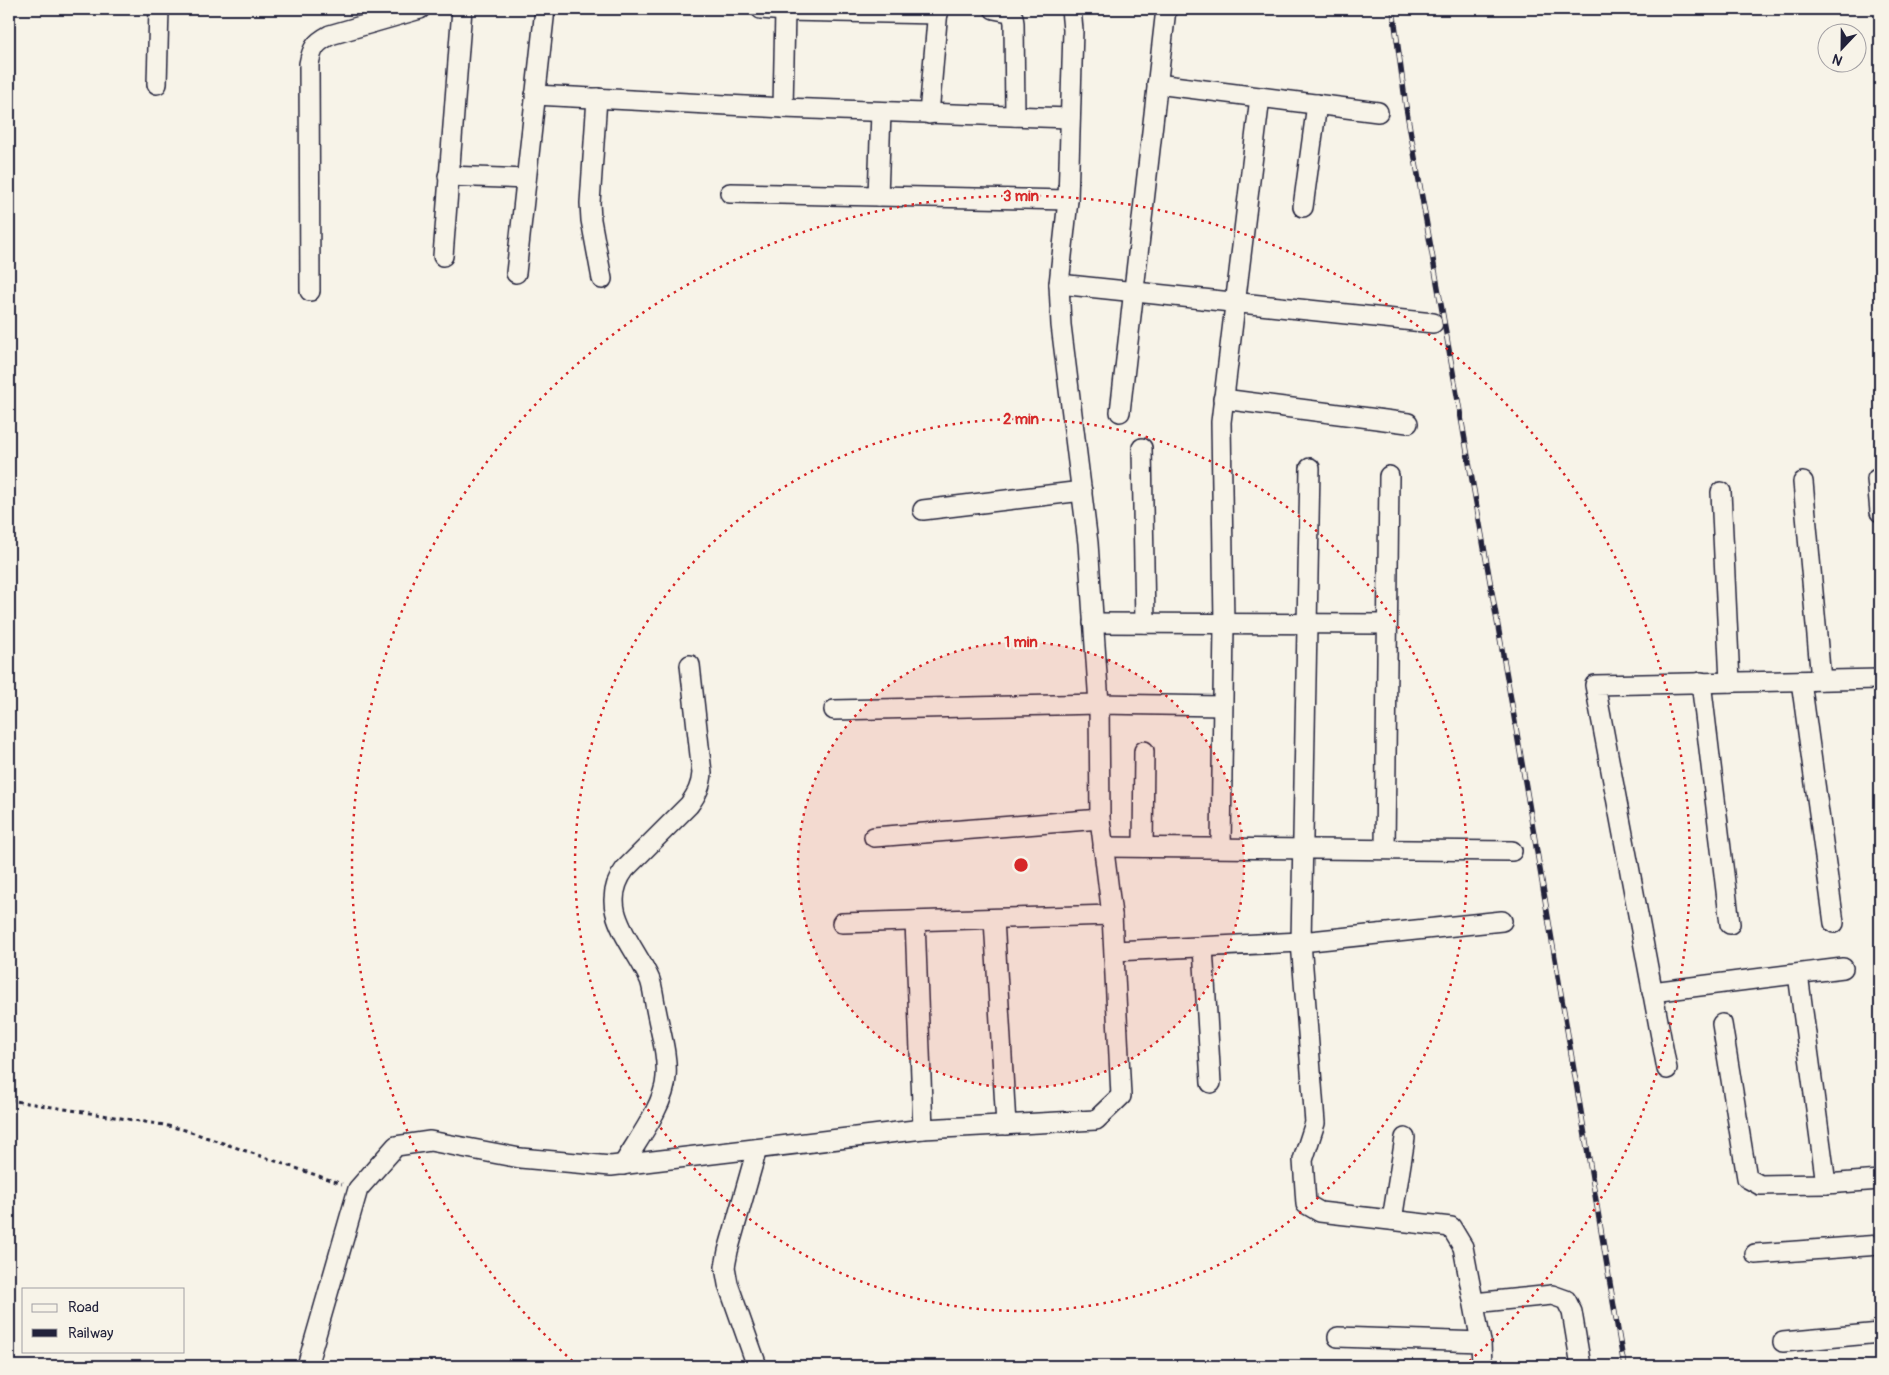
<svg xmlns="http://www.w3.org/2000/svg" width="1889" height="1375" viewBox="0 0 1889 1375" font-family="Pangolin,sans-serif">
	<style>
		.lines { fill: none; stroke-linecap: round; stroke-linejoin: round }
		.minor-casing { stroke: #22223b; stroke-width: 22 }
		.path { stroke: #22223b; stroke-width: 3; stroke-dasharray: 4 4; stroke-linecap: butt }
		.minor { stroke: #f7f3e8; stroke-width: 19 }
		.rail-casing { stroke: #22223b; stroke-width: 5.5 }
		.rail { stroke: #f7f3e8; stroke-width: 4; stroke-dasharray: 11; stroke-linecap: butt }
		.ring { fill: none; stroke: #d62828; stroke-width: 2.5; stroke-dasharray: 2.5 5 }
		.centre { fill: #d62828; stroke: #f7f3e8; stroke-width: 2.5 }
		.ring-label { font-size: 15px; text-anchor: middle; font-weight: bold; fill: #d62828; stroke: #f7f3e8; stroke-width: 4.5; stroke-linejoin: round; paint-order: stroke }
	</style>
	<rect width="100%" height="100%" fill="#f7f3e8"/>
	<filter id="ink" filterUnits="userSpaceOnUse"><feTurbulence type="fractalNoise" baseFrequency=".02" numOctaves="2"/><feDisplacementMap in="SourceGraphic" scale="10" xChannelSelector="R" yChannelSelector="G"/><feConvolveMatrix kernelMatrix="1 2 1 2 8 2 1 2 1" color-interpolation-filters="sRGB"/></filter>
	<g filter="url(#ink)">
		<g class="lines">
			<defs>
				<g id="minor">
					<polyline points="761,9 785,11 938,14"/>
					<polyline points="994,9 1009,12 1013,17 1014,23 1015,116"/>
					<polyline points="157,84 159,9"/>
					<polyline points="1157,84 1378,112"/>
					<polyline points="535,95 783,108 1070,118"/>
					<polyline points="597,98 590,203 591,220 602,279"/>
					<polyline points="783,108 785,11"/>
					<polyline points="929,114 938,9"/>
					<polyline points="448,176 526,179"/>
					<polyline points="730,193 1068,200"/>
					<polyline points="878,196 881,112"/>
					<polyline points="1303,207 1317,104"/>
					<polyline points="443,256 462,9"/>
					<polyline points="516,273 545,9"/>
					<polyline points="1059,284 1433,323"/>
					<path d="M 310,291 L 309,64 C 312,48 315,43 330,35 L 420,9"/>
					<polyline points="1223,399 1408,423"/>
					<polyline points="1120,412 1166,9"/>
					<polyline points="1142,448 1145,623"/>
					<polyline points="1310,468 1301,942 1502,921"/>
					<polyline points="1877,479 1880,512"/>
					<polyline points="1803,482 1821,680"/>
					<polyline points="1721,492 1730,682"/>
					<polyline points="923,510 1082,491"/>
					<polyline points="1093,623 1387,624"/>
					<polyline points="1801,681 1834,923"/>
					<polyline points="1701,682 1730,924"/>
					<polyline points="834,710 1099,704 1222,706"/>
					<polyline points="874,837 1100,819"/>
					<polyline points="1103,847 1512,851"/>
					<polyline points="1143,847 1144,751"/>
					<polyline points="1221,847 1224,624 1221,422 1260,97"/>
					<polyline points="1385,849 1389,476"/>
					<polyline points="994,919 1006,1125"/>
					<polyline points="915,921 923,1129"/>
					<polyline points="842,923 1112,915"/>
					<polyline points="1203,947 1211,1083"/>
					<polyline points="1115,951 1301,942 1315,1123 1303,1160 1306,1204 1320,1212 1451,1227 1463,1247 1481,1342 1482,1366"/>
					<polyline points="1798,974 1826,1184"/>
					<polyline points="1652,992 1843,968"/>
					<polyline points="1722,1024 1747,1178 1760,1185 1826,1184 1880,1180"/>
					<polyline points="1667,1069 1595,685 1880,679"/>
					<polyline points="757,1149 728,1251 725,1267 728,1284 757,1366"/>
					<path d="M 623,1165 C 637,1141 665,1104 666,1077 C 668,1055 660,1031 656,1009 C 654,1000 653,988 650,980 C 634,943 595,909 625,869 L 689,805 C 697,794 701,786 702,773 L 690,665"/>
					<polyline points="1392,1220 1405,1138"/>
					<polyline points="1755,1254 1880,1245"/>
					<polyline points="1474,1303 1552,1295 1566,1300 1572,1312 1581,1366"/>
					<polyline points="1338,1337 1481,1342"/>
					<polyline points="1783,1342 1880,1333"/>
					<polyline points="307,1366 358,1189 396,1146 430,1141 520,1158 611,1166 923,1129 1096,1120 1121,1096 1112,915 1100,819 1099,704 1088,543 1061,325 1059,284 1068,200 1073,30 1071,9"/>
				</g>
			</defs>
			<!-- minor casing -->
			<use href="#minor" class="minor-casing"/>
			<!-- path -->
			<polyline class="path" points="9,1100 164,1125 185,1130 342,1184"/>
			<!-- minor -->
			<use href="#minor" class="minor"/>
			<defs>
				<polyline id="rail" points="1393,9 1406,107 1516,728 1624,1366"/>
			</defs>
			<!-- rail casing -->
			<use href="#rail" class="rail-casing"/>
			<!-- rail -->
			<use href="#rail" class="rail"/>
		</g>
	</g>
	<!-- distance rings -->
	<circle cx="1021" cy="865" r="223" fill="#d62828" fill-opacity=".12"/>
	<g class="ring">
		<circle cx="1021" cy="865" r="223"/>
		<circle cx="1021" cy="865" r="446"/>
		<path d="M578 1366A669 669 0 1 1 1464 1366"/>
	</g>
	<circle cx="1021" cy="865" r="8" class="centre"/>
	<g class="ring-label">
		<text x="1021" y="201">3 min</text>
		<text x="1021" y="424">2 min</text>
		<text x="1021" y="647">1 min</text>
	</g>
	<!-- margin -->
	<rect width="1889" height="1375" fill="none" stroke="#f7f3e8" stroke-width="30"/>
	<rect x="15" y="15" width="1859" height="1345" fill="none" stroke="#22223b" stroke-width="2" filter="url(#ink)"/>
	<!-- legend -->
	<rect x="22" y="1288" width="162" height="65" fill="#f7f3e8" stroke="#a29fa3"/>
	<rect x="32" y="1304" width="25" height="8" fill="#f7f3e8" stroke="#a29fa3"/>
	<text x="68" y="1312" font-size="15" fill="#22223b">Road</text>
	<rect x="32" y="1329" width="25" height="8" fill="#22223b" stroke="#a29fa3"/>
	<text x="68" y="1338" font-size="15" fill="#22223b">Railway</text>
	<!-- north arrow -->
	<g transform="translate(1842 48) rotate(202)"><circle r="24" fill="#f7f3e8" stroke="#a29fa3"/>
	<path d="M0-4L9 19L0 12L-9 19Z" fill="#22223b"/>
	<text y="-8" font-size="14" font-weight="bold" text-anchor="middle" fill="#22223b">N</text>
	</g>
</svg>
